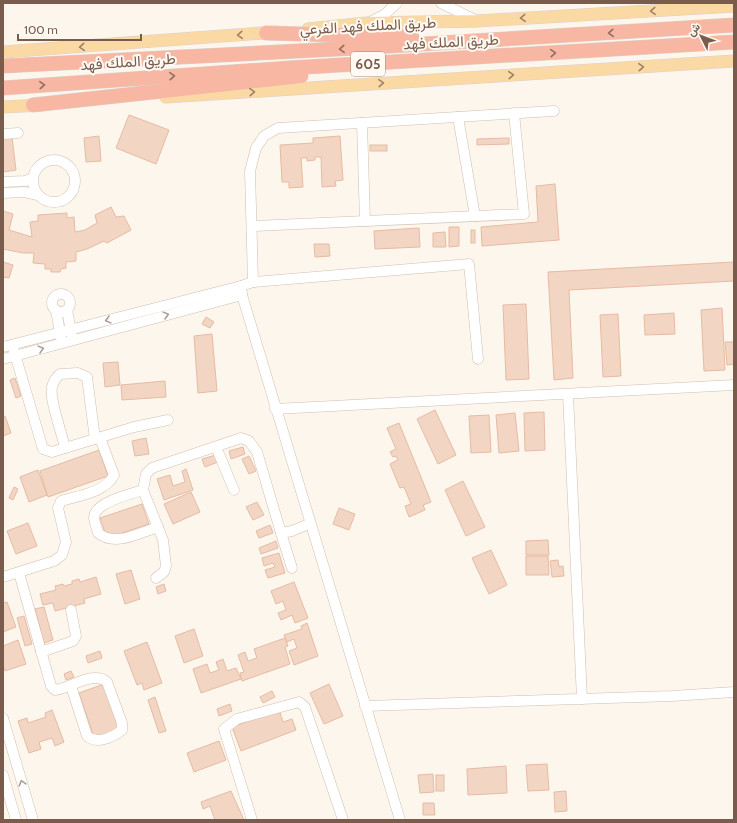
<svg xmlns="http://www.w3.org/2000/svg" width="737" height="823" viewBox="0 0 737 823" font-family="Cabin,Vazirmatn,sans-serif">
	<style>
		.building { fill: #f3d5c3; stroke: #e6bba3 }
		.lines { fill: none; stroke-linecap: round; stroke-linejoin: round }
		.minor-casing { stroke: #d1beb0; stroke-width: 11 }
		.major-casing { stroke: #dad1cd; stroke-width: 13 }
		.highway-casing { stroke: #dad1cd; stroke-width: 15 }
		.minor { stroke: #fff; stroke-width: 10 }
		.major { stroke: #fbd9a5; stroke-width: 12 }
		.highway { stroke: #f7b7a3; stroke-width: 14 }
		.oneway { stroke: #a18267 }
		.oneway2 { stroke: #936e5e }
		.oneway3 { stroke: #af9d94 }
		.labels { text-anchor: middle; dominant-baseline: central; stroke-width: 4; stroke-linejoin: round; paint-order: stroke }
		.shield { fill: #fffaf3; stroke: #a28b7f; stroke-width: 1 }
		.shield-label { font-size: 14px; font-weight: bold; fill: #7a5c4d }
		.street-label { font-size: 15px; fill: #7a5c4d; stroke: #fffaf3 }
	</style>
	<rect width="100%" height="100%" fill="#fdf6ec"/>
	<!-- building -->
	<g class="building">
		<polygon points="129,115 169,130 156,164 116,148"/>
		<polygon points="99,136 101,161 86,162 84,138"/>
		<polygon points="340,136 343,180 335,181 336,186 322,187 321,157 315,157 315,160 307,161 307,158 301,158 303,187 289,188 289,182 282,182 280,145 313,143 313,138"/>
		<polygon points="12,137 16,170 3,172 3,138"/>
		<polygon points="509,138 509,144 477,145 477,139"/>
		<rect x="370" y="145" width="17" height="6"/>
		<polygon points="555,184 559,240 482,246 481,227 538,222 536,186"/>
		<polygon points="111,207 116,217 124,216 131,230 107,243 104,241 87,249 76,252 76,261 66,262 66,268 61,269 60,272 51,272 51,269 45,269 45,264 33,263 34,253 23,253 3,249 3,211 13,214 9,230 32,237 30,222 38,221 38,215 67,213 67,218 74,217 75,232 85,230 97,223 95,215"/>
		<polygon points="449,227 459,227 459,246 449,247"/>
		<polygon points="419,228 420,247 375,249 374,231"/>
		<rect x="471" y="230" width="4" height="13"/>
		<polygon points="445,232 446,247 433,247 433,233"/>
		<polygon points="314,244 329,244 330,256 315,257"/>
		<polygon points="3,262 13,265 9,278 3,277"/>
		<polygon points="734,262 734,281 569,290 573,378 554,380 548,272"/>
		<polygon points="526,304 529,379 506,380 503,305"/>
		<polygon points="722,308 725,370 704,371 701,310"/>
		<polygon points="674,313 675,334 645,335 644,315"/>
		<polygon points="618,314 621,376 603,377 600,315"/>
		<polygon points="206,317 214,322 210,328 202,324"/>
		<polygon points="212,334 217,391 198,393 194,336"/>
		<polygon points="725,342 734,342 734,364 727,365"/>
		<polygon points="118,362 120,385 105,387 103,363"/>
		<polygon points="15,378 21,396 16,398 10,380"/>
		<polygon points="165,381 166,397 122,400 121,385"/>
		<polygon points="435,410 456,455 438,464 417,419"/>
		<polygon points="544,412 545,450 525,451 524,413"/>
		<polygon points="515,413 519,451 499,453 496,415"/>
		<polygon points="489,415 491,452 471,453 469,416"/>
		<polygon points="5,416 11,433 3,436 3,417"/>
		<polygon points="399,423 431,502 423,505 425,510 409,517 405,506 411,504 404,487 400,488 390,464 398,460 396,456 393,457 390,452 396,449 387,428"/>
		<polygon points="146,438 149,454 135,456 132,441"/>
		<polygon points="243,447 245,454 231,459 229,451"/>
		<polygon points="99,450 108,476 48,497 40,471"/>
		<polygon points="216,455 218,462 205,467 202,459"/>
		<polygon points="249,456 256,471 249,474 242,459"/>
		<polygon points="186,469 193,490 164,500 157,479 170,475 173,486 185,482 182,471"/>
		<polygon points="38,470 47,495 29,502 20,477"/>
		<polygon points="463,481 485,527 466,536 445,490"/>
		<polygon points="14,487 18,489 13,500 9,498"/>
		<polygon points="191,492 200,512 173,524 164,504"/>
		<polygon points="257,502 264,515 253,520 246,507"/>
		<polygon points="142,504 149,524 107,538 100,518"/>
		<polygon points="339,508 355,514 349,530 333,524"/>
		<polygon points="28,523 37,546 16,554 7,531"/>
		<polygon points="270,525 273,533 259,538 256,531"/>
		<polygon points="548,540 549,555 526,555 526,541"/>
		<polygon points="276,541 278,548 261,554 259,548"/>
		<polygon points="491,550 507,585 489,594 472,558"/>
		<polygon points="279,553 285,573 268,578 265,570 275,567 273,563 264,566 262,558"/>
		<polygon points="526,556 548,556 549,575 526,575"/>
		<polygon points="558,560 559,567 563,566 564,576 552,577 550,561"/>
		<polygon points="131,570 140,599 125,604 116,574"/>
		<polygon points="96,577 101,594 84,599 85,603 55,611 53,603 43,605 40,594 56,590 55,586 63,584 64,586 72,584 72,581 79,579 80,582"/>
		<polygon points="294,582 308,618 295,623 292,615 281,620 278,613 286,610 283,601 276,604 271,591"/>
		<polygon points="164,584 166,591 158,594 156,587"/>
		<polygon points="7,602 16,627 3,632 3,603"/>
		<polygon points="44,607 53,640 44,643 35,609"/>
		<polygon points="24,616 32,644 25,646 17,618"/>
		<polygon points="307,623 318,656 294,665 289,651 297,648 294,639 287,642 284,635 302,629 301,626"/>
		<polygon points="194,629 203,656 184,663 175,636"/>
		<polygon points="285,638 288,646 285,647 290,664 242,681 240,673 244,672 238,655 245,652 248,661 257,658 254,649"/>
		<polygon points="18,640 26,664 5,671 3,664 3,646"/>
		<polygon points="147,642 162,683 144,690 142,683 137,685 124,651"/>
		<polygon points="100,651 102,658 88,663 86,656"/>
		<polygon points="223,659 227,671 236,668 241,679 201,693 193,669 207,664 210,673 219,670 216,662"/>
		<polygon points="71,671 74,677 66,680 64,674"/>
		<polygon points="104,684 121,731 95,740 79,693"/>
		<polygon points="329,684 343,716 324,724 310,693"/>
		<polygon points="272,691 275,697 263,703 260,697"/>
		<polygon points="155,697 166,731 159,733 148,700"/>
		<polygon points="230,704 232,711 219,716 217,709"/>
		<polygon points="52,710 64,742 55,746 52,738 39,742 41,749 29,753 18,721 27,718 28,723 46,717 45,713"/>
		<polygon points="279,710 283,722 292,719 296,730 241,751 232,727"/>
		<polygon points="219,741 226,760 194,772 187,753"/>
		<polygon points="547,764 549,790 528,791 526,765"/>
		<polygon points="506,766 507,793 468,795 467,769"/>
		<polygon points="433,774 434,792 420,793 418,775"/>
		<rect x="436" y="775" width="8" height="16"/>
		<polygon points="231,791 244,820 215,820 210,806 203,809 201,802"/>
		<polygon points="566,791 567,811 555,812 554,792"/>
		<polygon points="423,803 434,803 435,815 423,815"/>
	</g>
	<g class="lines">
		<defs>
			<g id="minor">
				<polyline points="441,3 477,21"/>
				<polyline points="368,23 384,15 397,3"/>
				<polyline points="458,117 475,216"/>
				<polyline points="362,123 365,221"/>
				<polyline points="3,134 18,133"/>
				<circle cx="54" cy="181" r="21"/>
				<polyline points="3,182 25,181 33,178"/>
				<polyline points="3,193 24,192 38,195"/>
				<polyline points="253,226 524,214 514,113"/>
				<polyline points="253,282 469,264 478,359"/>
				<circle cx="61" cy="303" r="9"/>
				<polyline points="56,310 61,338"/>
				<polyline points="67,310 72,337"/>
				<polyline points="3,347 241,286"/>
				<polyline points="14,351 43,449 52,452 134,427 168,420"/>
				<polyline points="3,359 242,295"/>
				<polyline points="568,394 582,699"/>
				<polyline points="275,409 734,385"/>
				<polyline points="216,447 234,490"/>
				<path d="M 65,448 C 62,433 49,399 52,387 C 53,381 56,378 60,374 L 78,373 L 87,377 L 95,439"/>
				<path d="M 143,490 C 131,494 95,502 94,517 C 94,522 97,528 98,533 C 115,547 139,533 158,527"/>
				<polyline points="281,533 292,568"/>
				<path d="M 19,573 L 51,686 L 55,690 C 71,688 94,670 107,682 L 122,723 L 122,730 C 113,737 97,745 87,736 L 71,686"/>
				<path d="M 3,577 L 54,561 L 62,555 L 66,542 L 58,508 L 61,501 C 78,496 106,492 114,475 L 100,438"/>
				<polyline points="156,578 164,572 166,566 163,540 143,490 146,474 152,468 241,438 249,441 257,452 281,533 292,531 309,524"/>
				<polyline points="41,652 73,641 76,636 71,610"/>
				<polyline points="365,706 672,696 734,692"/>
				<polyline points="3,718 33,820"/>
				<polyline points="3,775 16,820"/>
				<polyline points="252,820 224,729 237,719 299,702 305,707 343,820"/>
				<polyline points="400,820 242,295 241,286 253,282 250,171 256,148 264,136 278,128 554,111"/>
			</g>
			<g id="major">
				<polyline points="308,29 367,23 477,21 734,6"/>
				<polyline points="3,52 276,32"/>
				<polyline points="166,97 734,61"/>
				<polyline points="3,107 42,105"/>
			</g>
			<g id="highway">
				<polyline points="266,33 412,37"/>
				<polyline points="3,66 357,48 734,25"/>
				<polyline points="3,88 289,68 734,42"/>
				<polyline points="33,105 301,76"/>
			</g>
		</defs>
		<!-- minor casing -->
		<use href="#minor" class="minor-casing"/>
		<!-- major casing -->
		<use href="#major" class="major-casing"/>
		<!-- highway casing -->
		<use href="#highway" class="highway-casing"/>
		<!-- minor -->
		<use href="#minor" class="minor"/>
		<!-- major -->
		<use href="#major" class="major"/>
		<!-- highway -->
		<use href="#highway" class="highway"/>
	</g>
	<!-- one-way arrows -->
	<defs><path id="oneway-chevron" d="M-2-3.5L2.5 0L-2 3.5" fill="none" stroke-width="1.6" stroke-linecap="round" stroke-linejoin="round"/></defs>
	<g class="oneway">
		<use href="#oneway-chevron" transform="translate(653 11) rotate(177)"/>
		<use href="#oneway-chevron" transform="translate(523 18) rotate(177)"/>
		<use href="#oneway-chevron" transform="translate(240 35) rotate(176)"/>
		<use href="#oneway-chevron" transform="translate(82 47) rotate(176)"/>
		<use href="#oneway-chevron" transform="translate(641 67) rotate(-4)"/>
		<use href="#oneway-chevron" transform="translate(511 75) rotate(-4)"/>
		<use href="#oneway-chevron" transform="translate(381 83) rotate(-4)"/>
		<use href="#oneway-chevron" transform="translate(252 92) rotate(-4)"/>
	</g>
	<g class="oneway2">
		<use href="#oneway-chevron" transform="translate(611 33) rotate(176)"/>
		<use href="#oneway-chevron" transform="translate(342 49) rotate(177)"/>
		<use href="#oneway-chevron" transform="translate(553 53) rotate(-4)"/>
		<use href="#oneway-chevron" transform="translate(172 76) rotate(-4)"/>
		<use href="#oneway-chevron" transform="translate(42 85) rotate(-4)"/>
	</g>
	<g class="oneway3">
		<use href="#oneway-chevron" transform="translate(166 315) rotate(-15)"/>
		<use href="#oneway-chevron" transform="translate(108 320) rotate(165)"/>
		<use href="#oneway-chevron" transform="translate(41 349) rotate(-15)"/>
		<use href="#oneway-chevron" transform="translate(22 783) rotate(-106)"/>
	</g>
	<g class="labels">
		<!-- shield labels -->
		<rect class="shield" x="351" y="52" width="34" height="24" rx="3"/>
		<g class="shield-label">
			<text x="368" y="64">605</text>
		</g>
		<!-- street labels -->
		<g class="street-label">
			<text transform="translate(368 26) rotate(-3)">طريق الملك فهد الفرعي</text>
			<text transform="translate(451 42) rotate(-3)">طريق الملك فهد</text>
			<text transform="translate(128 62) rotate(-4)">طريق الملك فهد</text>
		</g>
	</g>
	<!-- border -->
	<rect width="737" height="823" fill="none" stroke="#7a5c4d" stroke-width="8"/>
	<!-- north arrow -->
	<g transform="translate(701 36) rotate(312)" stroke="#fffaf3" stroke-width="3" paint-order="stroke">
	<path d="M0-3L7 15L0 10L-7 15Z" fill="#7a5c4d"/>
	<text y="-6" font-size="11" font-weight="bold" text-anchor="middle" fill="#7a5c4d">ش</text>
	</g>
	<!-- scale -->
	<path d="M18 34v6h123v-6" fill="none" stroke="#7a5c4d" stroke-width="2"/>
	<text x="24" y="34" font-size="12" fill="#7a5c4d" stroke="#fffaf3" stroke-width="3" paint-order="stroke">100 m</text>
</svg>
